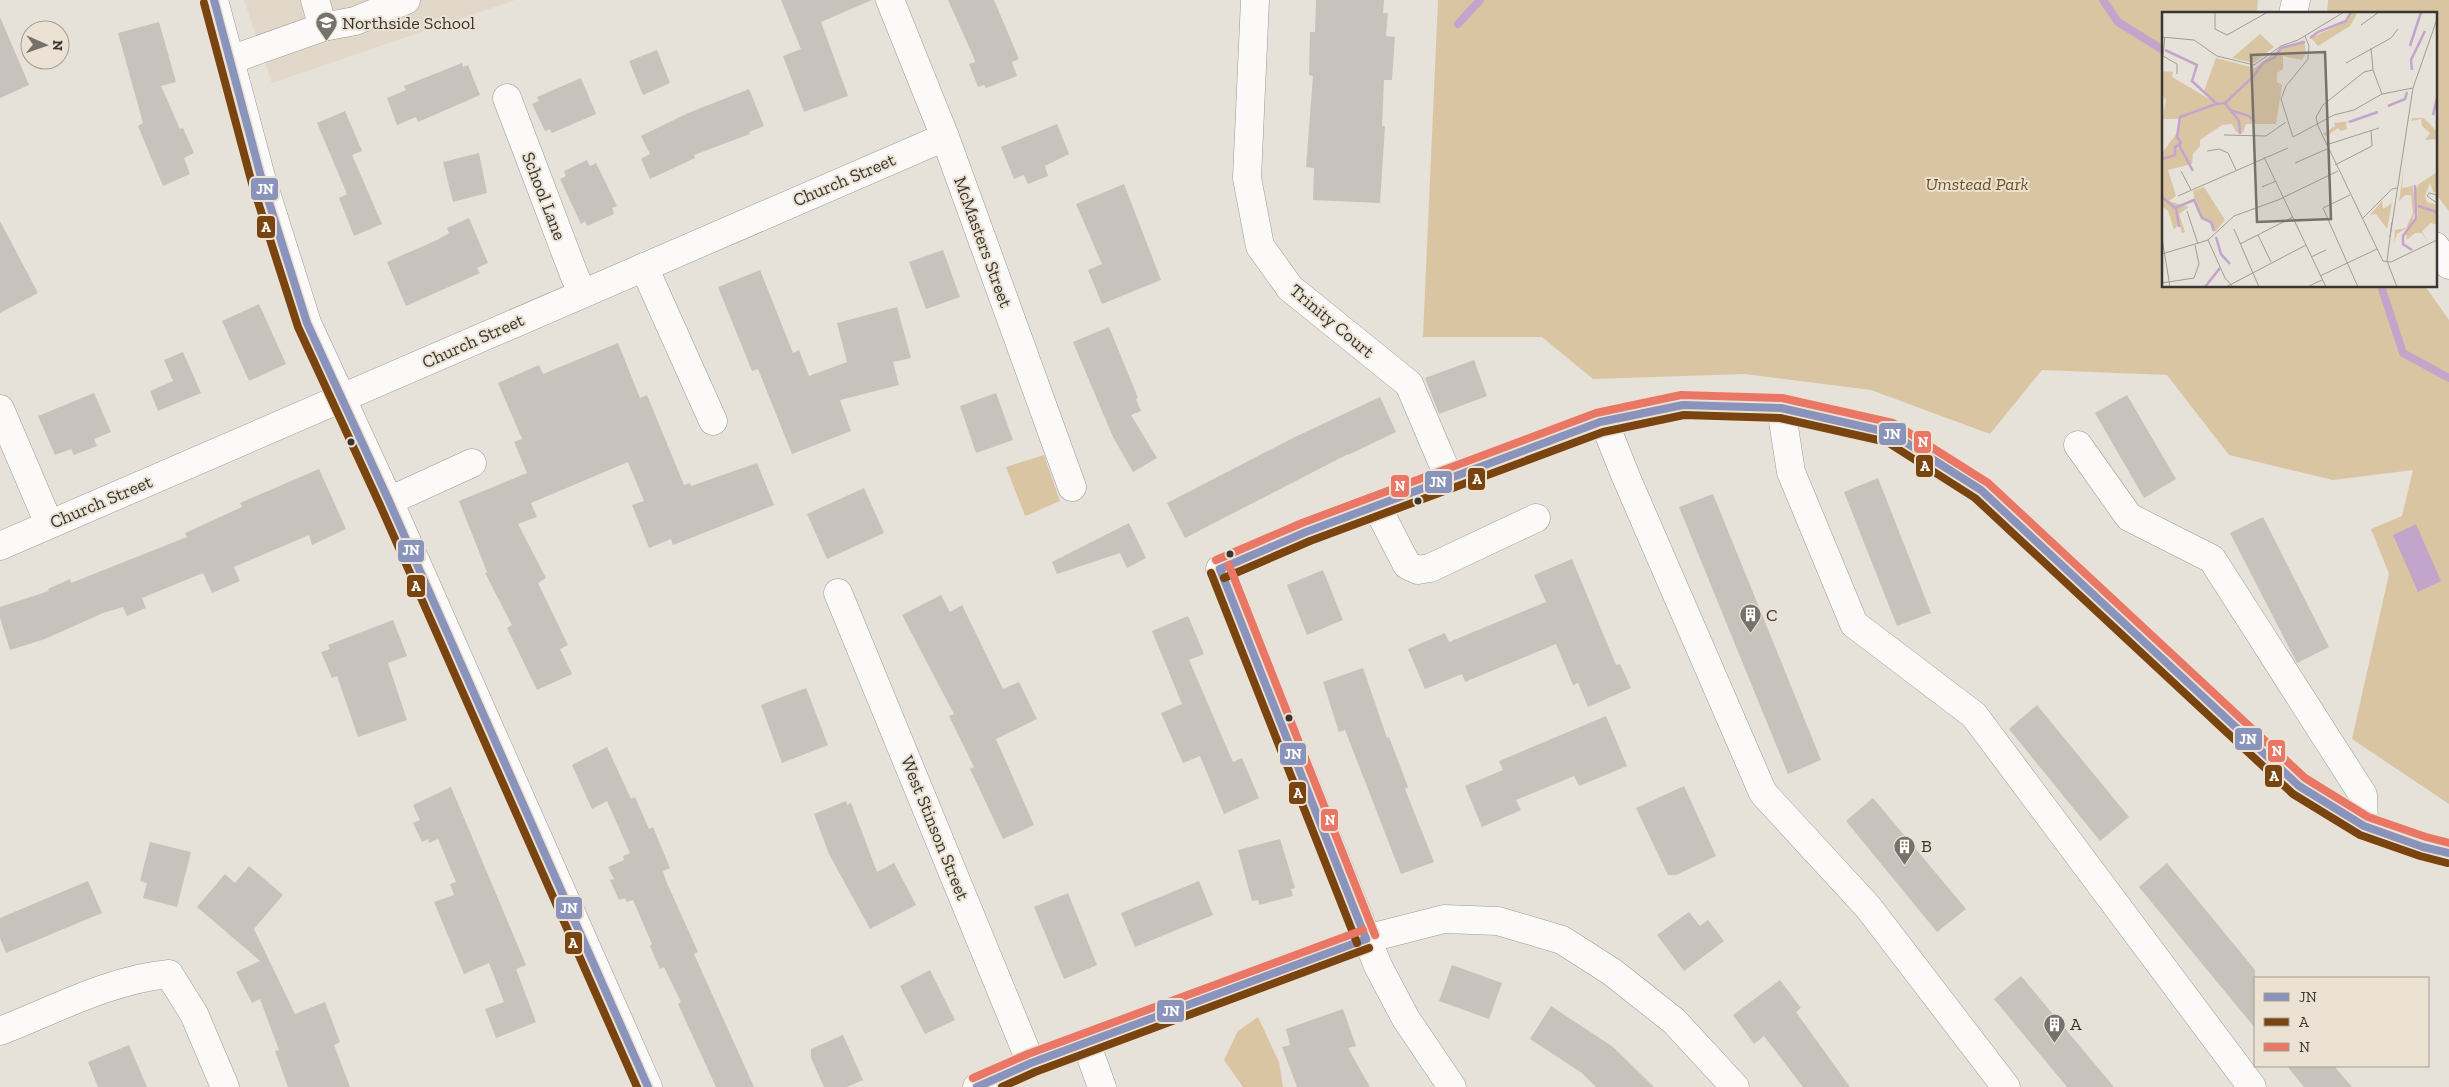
<svg xmlns="http://www.w3.org/2000/svg" width="2449" height="1087" viewBox="0 0 2449 1087" font-family="'Zilla Slab',serif">
	<style>
		.built { fill: #e1d8c9 }
		.green { fill: #dac5a3 }
		.water { fill: #c3a5cc }
		.lines { fill: none; stroke-linecap: round; stroke-linejoin: round }
		.stream { stroke: #c3a5cc; stroke-width: 8 }
		.building { fill: #c7c3bc }
		.minor-casing { stroke: #9d9a94; stroke-width: 29 }
		.minor { stroke: #fbfaf9; stroke-width: 28 }
		.bus-1-casing { stroke: #ebe2d4; stroke-width: 11 }
		.bus-2-casing { stroke: #ebe2d4; stroke-width: 11 }
		.bus-3-casing { stroke: #ebe2d4; stroke-width: 11 }
		.bus-1 { stroke: #8a93bb; stroke-width: 8 }
		.bus-2 { stroke: #794410; stroke-width: 8 }
		.bus-3 { stroke: #ea7765; stroke-width: 8 }
		.bus-dot { fill: #393530; stroke: #ebe2d4; stroke-width: 2 }
		.labels { text-anchor: middle; dominant-baseline: central; stroke-width: 4; stroke-linejoin: round; paint-order: stroke }
		.poi-label { font-size: 18px; fill: #393530; stroke: #ebe2d4; text-anchor: start }
		.street-label { font-size: 18px; fill: #393530; stroke: #ebe2d4 }
		.park-label { font-size: 18px; font-style: italic; fill: #6d5020; stroke: #ebe2d4 }
		.inset-river { fill: none; stroke: #c3a5cc; stroke-width: 2.5 }
		.inset-road { fill: none; stroke: #a19c95; stroke-width: 1 }
		.view { fill: #76716b; fill-opacity: 0.15; stroke: #76716b; stroke-width: 2.5 }
		.inset-edge { fill: none; stroke: #393530; stroke-width: 2.5 }
		.line-badge { stroke: #ebe2d4; stroke-width: 2 }
		.badge-label { font-size: 14px; text-anchor: middle; font-weight: bold; fill: #fff }
	</style>
	<rect width="100%" height="100%" fill="#e6e1d9"/>
	<!-- built -->
	<polygon class="built" points="244,0 515,0 272,83"/>
	<!-- green -->
	<g class="green">
		<polygon points="1438,0 2258,0 2257,14 2163,14 2163,286 2425,286 2449,320 2449,804 2352,739 2389,574 2371,529 2402,516 2413,470 2333,480 2229,455 2167,375 2042,370 1990,434 1871,390 1745,374 1593,379 1542,337 1423,337"/>
		<polygon points="2328,0 2449,0 2449,211 2435,193 2435,14 2327,14"/>
		<polygon points="1044,455 1060,501 1025,516 1006,467"/>
		<polygon points="1258,1017 1279,1062 1283,1087 1243,1087 1224,1060 1238,1031"/>
	</g>
	<!-- water -->
	<polygon class="water" points="2416,524 2441,581 2418,592 2393,535"/>
	<g class="lines">
		<!-- stream -->
		<g class="stream">
			<polyline points="2103,0 2118,22 2163,50"/>
			<polyline points="1458,24 1480,0"/>
			<polyline points="2381,286 2403,353 2449,378"/>
		</g>
	</g>
	<!-- building -->
	<g class="building">
		<polygon points="781,0 872,0 821,22 848,96 804,112 783,56 801,49"/>
		<polygon points="948,0 994,0 1019,59 1012,62 1017,76 986,88 984,85 978,87 969,64 975,62 974,58"/>
		<polygon points="1316,0 1384,0 1383,13 1388,13 1386,36 1395,37 1392,80 1384,80 1382,126 1385,126 1380,203 1313,200 1314,168 1306,167 1313,76 1309,75 1310,32 1315,32"/>
		<polygon points="0,17 29,85 0,98"/>
		<polygon points="159,22 176,82 161,86 180,129 183,128 194,153 184,158 190,174 163,186 138,126 143,123 118,33"/>
		<polygon points="657,50 670,83 643,95 629,61"/>
		<polygon points="462,63 463,67 468,65 480,95 418,122 416,117 397,125 387,98 406,90 404,86"/>
		<polygon points="581,78 596,114 552,133 550,129 545,131 532,104 539,101 537,97"/>
		<polygon points="749,89 764,126 749,132 750,134 694,155 695,158 650,179 641,159 650,154 641,136 688,113"/>
		<polygon points="345,111 362,151 352,155 382,224 354,236 339,198 347,194 317,123"/>
		<polygon points="1057,124 1069,154 1045,166 1048,176 1028,184 1024,175 1014,179 1001,147"/>
		<polygon points="479,153 487,193 453,202 443,162"/>
		<polygon points="587,160 590,166 596,163 617,206 612,208 614,214 587,226 585,221 581,224 560,179 566,176 564,171"/>
		<polygon points="1124,184 1161,280 1102,304 1088,270 1102,264 1076,204"/>
		<polygon points="469,218 488,263 477,268 480,273 406,306 387,262 437,240 449,233 447,228"/>
		<polygon points="0,221 38,293 0,313"/>
		<polygon points="943,250 960,297 926,309 909,262"/>
		<polygon points="760,270 793,353 799,350 809,376 847,362 837,323 897,307 911,358 893,362 899,385 840,400 851,431 792,454 758,369 752,371 718,287"/>
		<polygon points="259,304 286,364 249,381 222,321"/>
		<polygon points="1109,327 1138,398 1136,399 1141,411 1131,415 1157,458 1133,472 1113,437 1073,342"/>
		<polygon points="618,343 640,398 647,395 684,485 690,483 691,486 757,463 774,505 673,545 671,539 649,548 632,505 644,501 628,462 531,503 537,517 518,524 546,578 538,583 568,645 560,649 572,674 537,690 507,628 512,625 485,573 487,572 459,501 527,473 514,442 522,439 498,383 539,365 543,374"/>
		<polygon points="183,352 201,393 158,411 150,391 173,381 164,360"/>
		<polygon points="1474,360 1487,396 1439,414 1425,378"/>
		<polygon points="94,393 111,432 94,439 97,446 74,455 71,449 55,455 38,416"/>
		<polygon points="996,393 1013,440 976,453 960,406"/>
		<polygon points="2127,395 2176,479 2144,498 2095,413"/>
		<polygon points="1380,397 1396,432 1348,455 1348,454 1185,538 1167,503 1295,437"/>
		<polygon points="319,469 346,529 312,545 309,535 234,567 240,581 212,593 203,573 142,598 146,608 127,616 123,607 103,613 45,639 10,650 0,618 0,607 49,591 48,589 70,579 71,583 187,537 185,533 242,507 240,503"/>
		<polygon points="1878,478 1931,613 1897,626 1844,492"/>
		<polygon points="864,488 884,533 827,559 807,514"/>
		<polygon points="1713,494 1821,760 1788,774 1679,507"/>
		<polygon points="2263,517 2329,647 2297,663 2230,533"/>
		<polygon points="1129,523 1146,558 1127,568 1120,553 1057,574 1052,562"/>
		<polygon points="1572,559 1616,665 1620,664 1631,688 1588,707 1578,683 1573,685 1556,644 1465,682 1462,674 1425,689 1408,649 1445,633 1449,642 1546,602 1534,575"/>
		<polygon points="1323,570 1343,620 1307,635 1287,585"/>
		<polygon points="941,595 950,612 962,605 1003,689 1019,682 1037,719 996,739 1034,825 1003,839 970,769 974,767 949,716 954,714 902,615"/>
		<polygon points="1188,616 1204,654 1189,660 1233,762 1242,758 1259,798 1224,814 1200,756 1183,763 1161,713 1182,704 1152,631"/>
		<polygon points="393,620 407,656 388,663 407,720 358,737 337,676 332,678 321,652 330,649 328,645"/>
		<polygon points="1363,668 1387,738 1389,737 1408,787 1405,789 1434,862 1401,874 1345,730 1339,732 1323,682"/>
		<polygon points="806,688 828,745 782,763 761,705"/>
		<polygon points="2037,705 2129,817 2100,841 2009,729"/>
		<polygon points="1606,716 1627,766 1579,786 1574,776 1516,800 1521,810 1482,827 1465,786 1503,770 1499,761"/>
		<polygon points="607,747 631,799 635,797 649,829 653,827 670,868 663,871 666,881 698,952 694,954 754,1087 716,1087 678,1004 681,1002 664,967 660,969 650,946 652,944 633,900 627,902 625,898 619,900 610,880 614,879 608,867 624,860 623,856 630,853 607,801 592,809 572,765"/>
		<polygon points="1684,786 1716,856 1676,875 1668,875 1636,808"/>
		<polygon points="451,787 526,965 516,969 536,1022 496,1038 485,1009 504,1002 489,963 464,974 434,902 454,895 450,884 456,882 438,839 429,843 428,839 422,842 413,823 420,820 413,805"/>
		<polygon points="1873,798 1966,909 1937,932 1846,821"/>
		<polygon points="846,801 847,805 851,803 877,872 894,863 916,905 870,929 829,854 814,814"/>
		<polygon points="1280,839 1295,888 1291,889 1293,896 1259,905 1258,900 1252,901 1238,850"/>
		<polygon points="150,842 191,852 177,907 143,898 147,883 140,881"/>
		<polygon points="2167,863 2255,970 2255,1028 2139,887"/>
		<polygon points="249,866 283,895 254,929 295,1014 325,1002 340,1042 334,1045 350,1087 288,1087 275,1051 279,1050 260,999 252,1003 236,972 260,961 197,907 225,874 235,883"/>
		<polygon points="88,881 102,913 6,953 0,938 0,918"/>
		<polygon points="1199,881 1213,915 1135,947 1121,913"/>
		<polygon points="1068,893 1097,965 1064,979 1034,907"/>
		<polygon points="1689,912 1700,926 1708,920 1724,941 1684,971 1657,935"/>
		<polygon points="1452,965 1502,983 1489,1019 1439,1001"/>
		<polygon points="930,970 955,1020 925,1034 900,986"/>
		<polygon points="2021,976 2114,1087 2067,1087 1994,999"/>
		<polygon points="1780,980 1801,1008 1796,1012 1850,1087 1803,1087 1764,1036 1754,1044 1733,1015"/>
		<polygon points="1551,1006 1613,1047 1654,1087 1596,1087 1582,1073 1530,1039"/>
		<polygon points="1343,1009 1356,1046 1348,1048 1370,1087 1297,1087 1282,1047 1290,1045 1286,1029"/>
		<polygon points="843,1035 863,1080 847,1087 824,1087 811,1058 811,1049"/>
		<polygon points="129,1045 147,1087 98,1087 88,1062"/>
		<polygon points="2287,1066 2334,1066 2352,1087 2304,1087"/>
	</g>
	<g class="lines">
		<defs>
			<g id="minor">
				<polyline points="214,0 261,177 307,323 389,501 648,1087"/>
				<polyline points="315,0 323,27"/>
				<polyline points="890,0 945,137 1072,487"/>
				<polyline points="1255,0 1247,178 1260,246 1290,288 1409,384 1449,478"/>
				<polyline points="2293,14 2296,0"/>
				<polyline points="230,60 323,27 355,21 406,0"/>
				<polyline points="507,98 575,277 583,293"/>
				<polyline points="2435,246 2449,265"/>
				<polyline points="644,267 713,421"/>
				<polyline points="1781,408 1791,472 1854,624 1974,715 2252,1087"/>
				<polyline points="0,409 49,524"/>
				<polyline points="1604,422 1626,477 1763,793 1868,907 2006,1087"/>
				<polyline points="2078,445 2129,517 2212,559 2363,795 2364,826"/>
				<polyline points="389,501 472,463"/>
				<polyline points="1376,505 1407,565 1418,570 1430,568 1536,518"/>
				<polyline points="0,546 945,137"/>
				<polyline points="838,593 1031,1063"/>
				<path d="M 0,1031 C 54,1010 112,979 169,974 L 194,1014 L 225,1087"/>
				<polyline points="1086,1043 1102,1087"/>
				<polyline points="977,1087 1031,1063 1366,939 1444,919 1498,921 1562,940 1612,972 1674,1021 1735,1087"/>
				<polyline points="1452,1087 1406,1019 1378,966 1220,569 1306,532 1600,422 1683,405 1781,408 1891,433 1981,490 2299,786 2364,826 2423,847 2449,853"/>
			</g>
		</defs>
		<!-- minor casing -->
		<use href="#minor" class="minor-casing"/>
		<!-- minor -->
		<use href="#minor" class="minor"/>
		<defs>
			<g id="bus-1">
				<polyline points="214,0 261,177 307,323 389,501 648,1087"/>
				<polyline points="1220,569 1306,532 1600,422 1683,405 1781,408 1891,433 1981,490 2299,786 2364,826 2423,847 2449,853"/>
				<polyline points="1220,569 1366,939"/>
				<polyline points="977,1087 1031,1063 1366,939"/>
			</g>
			<g id="bus-2">
				<polyline points="204,3 251,180 298,327 380,505 637,1087"/>
				<polyline points="1211,573 1357,943"/>
				<polyline points="1224,578 1310,541 1603,432 1684,415 1780,418 1887,442 1975,498 2293,794 2360,835 2420,856 2447,863"/>
				<polyline points="1002,1087 1035,1072 1369,948"/>
			</g>
			<g id="bus-3">
				<polyline points="1216,560 1302,523 1596,413 1681,395 1782,398 1893,423 1988,483 2305,778 2368,817 2426,837 2449,843"/>
				<polyline points="1229,565 1375,935"/>
				<polyline points="973,1078 1028,1054 1363,930"/>
			</g>
		</defs>
		<!-- bus-1 casing -->
		<use href="#bus-1" class="bus-1-casing"/>
		<!-- bus-2 casing -->
		<use href="#bus-2" class="bus-2-casing"/>
		<!-- bus-3 casing -->
		<use href="#bus-3" class="bus-3-casing"/>
		<!-- bus-1 -->
		<use href="#bus-1" class="bus-1"/>
		<!-- bus-2 -->
		<use href="#bus-2" class="bus-2"/>
		<!-- bus-3 -->
		<use href="#bus-3" class="bus-3"/>
	</g>
	<!-- icons -->
	<defs>
		<symbol id="school-pin" viewBox="-11 -11 22 30"><path d="M0 17L-7.5 6A9.5 9.5 0 1 1 7.5 6Z" fill="#76716b" stroke="#ebe2d4"/><path d="M0-5L7-2L0 1L-7-2ZM-4 1L0 2.5L4 1V4Q0 6-4 4Z" fill="#fff"/></symbol>
		<symbol id="building-pin" viewBox="-11 -11 22 30"><path d="M0 17L-7.5 6A9.5 9.5 0 1 1 7.5 6Z" fill="#76716b" stroke="#ebe2d4"/><path d="M-4-6H4V6H1V3H-1V6H-4ZM-2.5-4.3h1.7v1.8h-1.7ZM.8-4.3h1.7v1.8H.8ZM-2.5-1h1.7V.8h-1.7ZM.8-1h1.7V.8H.8Z" fill="#fff"/></symbol>
	</defs>
	<g fill-rule="evenodd">
		<use href="#school-pin" x="314" y="10" width="25" height="34"/>
		<use href="#building-pin" x="1738" y="602" width="25" height="34"/>
		<use href="#building-pin" x="1892" y="834" width="25" height="34"/>
		<use href="#building-pin" x="2042" y="1012" width="25" height="34"/>
	</g>
	<!-- markers -->
	<g class="bus-dot">
		<circle cx="351" cy="442" r="4.5"/>
		<circle cx="1418" cy="501" r="4.5"/>
		<circle cx="1230" cy="554" r="4.5"/>
		<circle cx="1289" cy="718" r="4.5"/>
	</g>
	<g class="labels">
		<!-- poi labels -->
		<g class="poi-label">
			<text x="342" y="23">Northside School</text>
			<text x="1766" y="615">C</text>
			<text x="1921" y="846">B</text>
			<text x="2070" y="1024">A</text>
		</g>
		<!-- street labels -->
		<g class="street-label">
			<text transform="translate(844 180) rotate(-23)">Church Street</text>
			<text transform="translate(544 196) rotate(69)">School Lane</text>
			<text transform="translate(983 242) rotate(70)">McMasters Street</text>
			<text transform="translate(1332 321) rotate(40)">Trinity Court</text>
			<text transform="translate(473 341) rotate(-24)">Church Street</text>
			<text transform="translate(101 502) rotate(-23)">Church Street</text>
			<text transform="translate(935 828) rotate(68)">West Stinson Street</text>
		</g>
		<!-- park labels -->
		<g class="park-label">
			<text x="1977" y="184">Umstead Park</text>
		</g>
	</g>
	<!-- overview -->
	<g transform="translate(2162 12)">
		<rect width="275" height="275" fill="#e6e1d9"/>
		<path d="M 188,0 L 195,2 L 188,14 L 156,34 L 149,26 L 184,10 ZM 98,22 L 112,35 L 92,51 L 70,46 ZM 142,28 L 144,41 L 140,48 L 121,44 L 121,57 L 115,61 L 115,70 L 120,73 L 114,112 L 84,112 L 81,121 L 74,120 L 70,112 L 60,113 L 38,128 L 38,134 L 31,142 L 30,152 L 6,158 L 14,184 L 7,189 L 27,195 L 17,202 L 23,220 L 20,221 L 17,211 L 12,218 L 6,199 L 0,194 L 0,141 L 15,121 L 17,107 L 0,107 L 4,88 L 0,83 L 0,59 L 11,60 L 10,65 L 51,89 L 42,79 L 54,46 L 93,56 L 119,35 ZM 250,106 L 261,106 L 267,111 L 275,120 L 275,127 L 263,128 L 268,121 L 260,114 L 259,107 L 249,109 ZM 189,109 L 184,111 L 185,117 L 179,119 L 176,116 L 164,124 L 161,122 L 173,114 L 172,111 ZM 242,154 L 240,176 L 251,174 L 253,200 L 248,214 L 235,222 L 232,231 L 233,218 L 244,216 L 251,201 L 249,183 L 243,183 L 237,189 ZM 275,160 L 275,181 L 271,180 L 268,171 L 263,184 L 265,190 L 275,193 L 275,213 L 269,211 L 260,219 L 266,231 L 260,221 L 253,221 L 245,228 L 244,221 L 256,203 L 253,179 L 257,172 ZM 42,175 L 63,208 L 53,220 L 48,208 L 42,207 L 35,198 L 31,179 ZM 220,189 L 221,197 L 230,191 L 225,217 L 214,202 L 208,203 Z" fill="#dac5a3"/>
		<path class="inset-river" d="M 148,26 L 156,20 L 184,9 L 189,0M 248,34 L 259,0M 3,38 L 35,53 L 30,69 L 55,92 L 63,91 L 91,65 L 101,51 L 113,45 L 119,36 L 143,30M 250,58 L 249,48 L 263,19M 63,91 L 77,109 L 78,122M 226,94 L 243,87 L 245,80M 68,98 L 87,104 L 93,110M 271,103 L 275,86M 187,110 L 216,100M 17,133 L 31,159M 0,147 L 13,143 L 13,135 L 19,131 L 15,125 L 18,105 L 54,92M 0,185 L 13,196 L 32,188 L 40,206 L 49,210 L 52,219M 256,194 L 275,200M 14,196 L 17,215M 54,225 L 59,242 L 68,252M 250,238 L 241,232 L 241,224 L 254,206 L 253,173M 43,275 L 58,256"/>
		<path class="inset-road" d="M 53,0 L 53,17 L 65,23 L 106,0M 199,13 L 217,0M 143,24 L 147,34 L 146,47 L 124,74 L 119,87 L 131,125 L 172,103 L 192,98 L 220,82 L 251,76M 0,25 L 32,28 L 55,44 L 92,53 L 119,34 L 136,28 L 182,0M 209,36 L 211,58M 1,44 L 15,52 L 15,62M 184,51 L 229,26 L 236,17M 0,52 L 3,25M 220,82 L 211,58 L 202,60 L 161,93 L 154,105 L 156,114 L 221,249 L 229,250 L 275,228M 62,123 L 104,124 L 124,110M 164,133 L 217,116M 45,139 L 57,137 L 66,141 L 74,158M 102,145 L 164,275M 133,151 L 165,137M 173,153 L 210,134 L 209,118M 19,159 L 29,178M 100,175 L 114,169M 188,183 L 161,196 L 196,275M 275,183 L 267,181 L 265,184 L 275,191M 16,184 L 126,136M 25,199 L 36,232M 200,207 L 230,177 L 235,176M 230,210 L 225,249 L 235,275M 72,217 L 97,275M 96,223 L 109,250M 228,225 L 251,76 L 275,7M 0,226 L 8,275M 46,228 L 63,266 L 71,275M 78,232 L 131,205M 0,242 L 46,228 L 72,204 L 116,188 L 176,159M 149,245 L 164,238M 158,264 L 215,237M 0,271 L 32,266 L 37,252 L 33,233M 64,275 L 144,233M 145,275 L 160,268"/>
		<path class="view" d="M 163,40 L 169,207 L 95,210 L 89,43 Z"/>
		<rect width="275" height="275" class="inset-edge"/>
	</g>
	<g class="line-badge">
		<rect x="250" y="177" width="29" height="24" rx="5" fill="#8a93bb"/>
		<rect x="256" y="215" width="20" height="24" rx="5" fill="#794410"/>
		<rect x="1878" y="422" width="29" height="24" rx="5" fill="#8a93bb"/>
		<rect x="1913" y="430" width="19" height="24" rx="5" fill="#ea7765"/>
		<rect x="1915" y="454" width="19" height="24" rx="5" fill="#794410"/>
		<rect x="1467" y="467" width="19" height="24" rx="5" fill="#794410"/>
		<rect x="1424" y="470" width="29" height="24" rx="5" fill="#8a93bb"/>
		<rect x="1390" y="474" width="20" height="24" rx="5" fill="#ea7765"/>
		<rect x="397" y="539" width="28" height="24" rx="5" fill="#8a93bb"/>
		<rect x="406" y="574" width="20" height="24" rx="5" fill="#794410"/>
		<rect x="2234" y="727" width="29" height="24" rx="5" fill="#8a93bb"/>
		<rect x="2267" y="739" width="19" height="24" rx="5" fill="#ea7765"/>
		<rect x="1279" y="742" width="28" height="24" rx="5" fill="#8a93bb"/>
		<rect x="2264" y="764" width="19" height="24" rx="5" fill="#794410"/>
		<rect x="1288" y="781" width="19" height="24" rx="5" fill="#794410"/>
		<rect x="1320" y="808" width="19" height="24" rx="5" fill="#ea7765"/>
		<rect x="555" y="896" width="28" height="24" rx="5" fill="#8a93bb"/>
		<rect x="564" y="931" width="19" height="24" rx="5" fill="#794410"/>
		<rect x="1156" y="999" width="29" height="24" rx="5" fill="#8a93bb"/>
	</g>
	<g class="badge-label">
		<text x="265" y="194">JN</text>
		<text x="266" y="232">A</text>
		<text x="1892" y="439">JN</text>
		<text x="1923" y="447">N</text>
		<text x="1925" y="471">A</text>
		<text x="1477" y="484">A</text>
		<text x="1438" y="487">JN</text>
		<text x="1400" y="491">N</text>
		<text x="411" y="555">JN</text>
		<text x="416" y="591">A</text>
		<text x="2248" y="744">JN</text>
		<text x="2277" y="756">N</text>
		<text x="1293" y="759">JN</text>
		<text x="2274" y="781">A</text>
		<text x="1298" y="798">A</text>
		<text x="1330" y="825">N</text>
		<text x="569" y="913">JN</text>
		<text x="573" y="948">A</text>
		<text x="1171" y="1016">JN</text>
	</g>
	<!-- legend -->
	<rect x="2254" y="977" width="175" height="90" fill="#ebe2d4" stroke="#a49d92"/>
	<rect x="2264" y="993" width="25" height="8" fill="#8a93bb" stroke="#a49d92"/>
	<text x="2299" y="1002" font-size="15" fill="#393530">JN</text>
	<rect x="2264" y="1018" width="25" height="8" fill="#794410" stroke="#a49d92"/>
	<text x="2299" y="1027" font-size="15" fill="#393530">A</text>
	<rect x="2264" y="1043" width="25" height="8" fill="#ea7765" stroke="#a49d92"/>
	<text x="2299" y="1052" font-size="15" fill="#393530">N</text>
	<!-- north arrow -->
	<g transform="translate(45 45) rotate(92)"><circle r="24" fill="#ebe2d4" stroke="#a49d92"/>
	<path d="M0-4L9 19L0 12L-9 19Z" fill="#76716b"/>
	<text y="-8" font-size="14" font-weight="bold" text-anchor="middle" fill="#393530">N</text>
	</g>
</svg>
